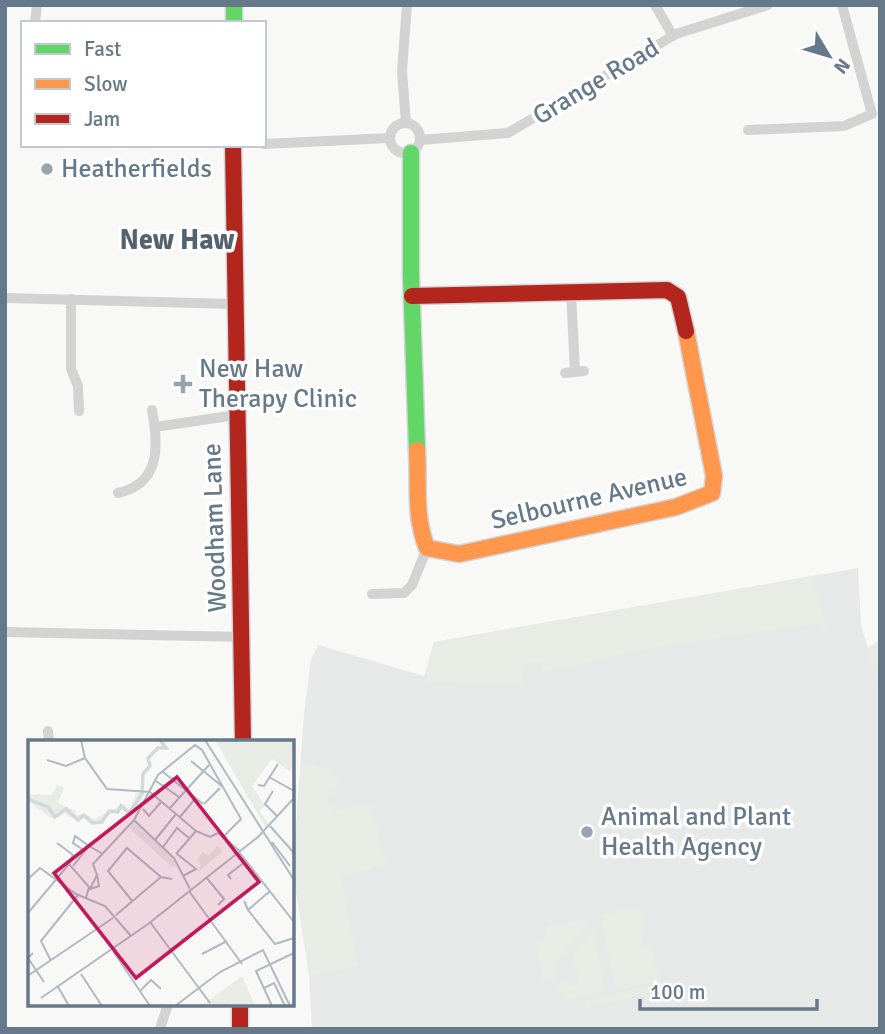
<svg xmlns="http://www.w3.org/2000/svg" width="885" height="1034" viewBox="0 0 885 1034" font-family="Signika,sans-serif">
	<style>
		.built { fill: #e7e8e8 }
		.green { fill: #e8ece5 }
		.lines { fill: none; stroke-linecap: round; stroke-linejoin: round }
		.fast-casing { stroke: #d3d5d7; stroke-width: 19 }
		.slow-casing { stroke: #d3d5d7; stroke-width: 19 }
		.jam-casing { stroke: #d3d5d7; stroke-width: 19 }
		.street { stroke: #d3d3d4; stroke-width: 10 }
		.fast { stroke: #63d668; stroke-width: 16 }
		.slow { stroke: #ff974d; stroke-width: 16 }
		.jam { stroke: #b3261e; stroke-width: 16 }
		.poi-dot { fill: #98a5b1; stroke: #fff; stroke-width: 2.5 }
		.labels { text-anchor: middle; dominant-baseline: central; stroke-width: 7; stroke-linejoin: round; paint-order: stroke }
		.street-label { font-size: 26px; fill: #65798b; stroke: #fff }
		.poi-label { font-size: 26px; fill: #65798b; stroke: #fff; text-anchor: start }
		.neighbourhood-label { font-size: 28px; font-weight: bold; fill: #54626f; stroke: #fff }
		.inset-river { fill: none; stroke: #d2d9dc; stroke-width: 3.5 }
		.inset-road { fill: none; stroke: #b0bac2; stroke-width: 2 }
		.view { fill: #c2185b; fill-opacity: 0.15; stroke: #c2185b; stroke-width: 3.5 }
		.inset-edge { fill: none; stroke: #65798b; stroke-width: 3.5 }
	</style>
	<rect width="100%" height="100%" fill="#f8f8f7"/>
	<!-- built -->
	<polygon class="built" points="858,568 861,625 880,690 880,1029 312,1029 309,975 293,870 304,713 311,660 318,645 424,676 434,642"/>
	<!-- green -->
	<g class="green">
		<polygon points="812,576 826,627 819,633 817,623 645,649 542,672 540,662 521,665 523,684 426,681 425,676 434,642"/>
		<polygon points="880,640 880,690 867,648"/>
		<path d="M 301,762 C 316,764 331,768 339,781 L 328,800 L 333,811 L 370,803 L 386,864 L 341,877 L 358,966 L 309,975 L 293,870 Z"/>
		<polygon points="640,907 644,927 640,929 644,946 651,944 659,981 616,990 600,915"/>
		<polygon points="584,919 586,929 553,966 557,975 553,980 543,980 535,940 547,937 546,927"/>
		<polygon points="593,929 605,991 568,1000 556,992 565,981 572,986 579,985 573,953"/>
		<polygon points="654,985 656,992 586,1007 584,1001"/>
	</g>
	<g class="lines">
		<defs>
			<g id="fast">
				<polyline points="234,5 234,23"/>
				<polyline points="411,153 411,276 417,450"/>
			</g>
			<path id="slow" d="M 417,450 C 419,483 414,517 427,548 L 459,554 L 676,507 L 712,493 L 714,476 L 686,331"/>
			<g id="jam">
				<polyline points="233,145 243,742"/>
				<polyline points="412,296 667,290 678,297 686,331"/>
				<polyline points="240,1004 240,1029"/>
			</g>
		</defs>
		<!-- fast casing -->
		<use href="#fast" class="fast-casing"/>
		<!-- slow casing -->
		<use href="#slow" class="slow-casing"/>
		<!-- jam casing -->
		<use href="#jam" class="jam-casing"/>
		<!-- street -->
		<g class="street">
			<polyline points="655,5 673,36"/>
			<polyline points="35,23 37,5"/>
			<circle cx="405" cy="138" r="15"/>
			<polyline points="406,123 402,71 407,5"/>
			<polyline points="748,130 844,126 872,114 842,5"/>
			<polyline points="420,140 508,133 676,34 768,5"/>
			<polyline points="264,144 389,138"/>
			<polyline points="571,292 575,372"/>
			<polyline points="5,298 233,304"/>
			<polyline points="71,299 71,369 78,386 79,411"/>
			<polyline points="565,373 584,371"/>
			<polyline points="155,427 236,415"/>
			<path d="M 118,493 C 160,484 159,447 152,410"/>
			<polyline points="372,594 404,593 412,585 427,548"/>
			<polyline points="5,632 244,637"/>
			<polyline points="48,731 49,742"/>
			<polyline points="160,1029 168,1004"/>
		</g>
		<!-- fast -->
		<use href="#fast" class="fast"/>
		<!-- slow -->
		<use href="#slow" class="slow"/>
		<!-- jam -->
		<use href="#jam" class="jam"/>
	</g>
	<!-- markers -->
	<g class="poi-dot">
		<circle cx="47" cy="169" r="7"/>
		<path d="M179.5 373.5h7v7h7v7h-7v7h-7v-7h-7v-7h7z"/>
		<circle cx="587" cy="832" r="7"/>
	</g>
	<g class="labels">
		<!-- street labels -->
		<g class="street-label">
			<text transform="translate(596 82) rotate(-31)">Grange Road</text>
			<text transform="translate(589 499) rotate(-13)">Selbourne Avenue</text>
			<text transform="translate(215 528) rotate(-92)">Woodham Lane</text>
		</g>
		<!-- poi labels -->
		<g class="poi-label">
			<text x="61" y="169">Heatherfields</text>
			<text x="199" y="369">New Haw<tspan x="199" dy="30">Therapy Clinic</tspan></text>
			<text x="601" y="817">Animal and Plant<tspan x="601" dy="30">Health Agency</tspan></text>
		</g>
		<!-- neighbourhood labels -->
		<g class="neighbourhood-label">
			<text x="177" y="240">New Haw</text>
		</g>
	</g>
	<!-- overview -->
	<g transform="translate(28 740)">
		<rect width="266" height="266" fill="#f8f8f7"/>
		<path d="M 187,0 L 266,0 L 263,32 L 244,19 L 224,46 L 237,66 L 231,71 L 241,84 L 238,88 ZM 29,45 L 36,48 L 30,63 L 48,71 L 47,76 L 56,73 L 66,79 L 96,64 L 102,71 L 108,53 L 117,53 L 104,75 L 93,68 L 66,85 L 56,77 L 51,81 L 39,76 L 36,72 L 24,79 L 0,61 L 0,54 L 24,55 ZM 106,82 L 141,113 L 149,125 L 144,127 L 101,88 ZM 189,106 L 195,111 L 170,132 L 173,124 L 169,120 L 175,112 L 180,116 ZM 214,236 L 227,266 L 173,266 Z" fill="#e8ece5"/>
		<path class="inset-river" d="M 0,59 L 20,67 L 27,77 L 38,69 L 50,80 L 56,75 L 64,83 L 74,82 L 81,71 L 90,72 L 93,66 L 101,73 L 114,54 L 115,34 L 122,26 L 120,18 L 130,8 L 138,8 L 132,0"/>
		<path class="inset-road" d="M 53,0 L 57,18 L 79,49 L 122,52 L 168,91 L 182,97 L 190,93 L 212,111M 177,0 L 266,140M 19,20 L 38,26 L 57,18M 163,21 L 195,47M 135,32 L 175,64M 241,37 L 266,51M 128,41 L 151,57M 230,45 L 236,46 L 250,24M 245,51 L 237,64 L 249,76M 176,64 L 192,48M 115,69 L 121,76 L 133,62M 141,69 L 181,25M 152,77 L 167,59M 242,86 L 266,113M 127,100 L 148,74M 244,102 L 262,126M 29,103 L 45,115 L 41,124M 135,107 L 149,88 L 161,98M 57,111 L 45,103 L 47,96 L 61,106M 211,112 L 266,182M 148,114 L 168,91M 149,114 L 168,129 L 155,136M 45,126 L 61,106 L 75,114M 69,135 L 71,146 L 62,149 L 69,135 L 65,124 L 106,80M 178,137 L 196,159 L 190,165M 0,139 L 12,128 L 48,154 L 77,166 L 103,196M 203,139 L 200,135 L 218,121M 162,149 L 146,118 L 106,80 L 130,35 L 167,5 L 174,10 L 213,79 L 195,97M 161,151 L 214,224M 216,161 L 220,170 L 242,151M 105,162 L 80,131 L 99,108 L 133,137 L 144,139M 220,170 L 247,204 L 266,198M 0,173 L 41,124 L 61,147 L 58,158M 88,175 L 133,137M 122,182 L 182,263M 85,211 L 122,266M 5,213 L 0,218 L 16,242M 174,214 L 199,201M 23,221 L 13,201 L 50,155M 53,234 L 74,266M 1,235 L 85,178M 30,247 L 41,266M 236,248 L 246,243 L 257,266M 112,251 L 123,240 L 133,249M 13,258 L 120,184 L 230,97 L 266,58M 147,266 L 192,232 L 235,210 L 262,266M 244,266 L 228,231 L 266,213"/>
		<path class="view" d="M 149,37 L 231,142 L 108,238 L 26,133 Z"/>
		<rect width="266" height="266" class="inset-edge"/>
	</g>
	<!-- border -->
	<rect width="885" height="1034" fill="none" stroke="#65798b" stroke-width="14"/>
	<!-- legend -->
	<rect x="21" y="21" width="245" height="126" fill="#ffffff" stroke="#c1c9d1" stroke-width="2"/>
	<rect x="35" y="44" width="35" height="10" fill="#63d668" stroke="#c1c9d1" stroke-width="2"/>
	<text x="84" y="56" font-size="21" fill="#65798b">Fast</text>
	<rect x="35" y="79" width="35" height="10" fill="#ff974d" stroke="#c1c9d1" stroke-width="2"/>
	<text x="84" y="91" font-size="21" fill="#65798b">Slow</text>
	<rect x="35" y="114" width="35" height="10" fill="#b3261e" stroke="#c1c9d1" stroke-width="2"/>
	<text x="84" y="126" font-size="21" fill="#65798b">Jam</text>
	<!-- north arrow -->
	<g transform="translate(829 56) rotate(128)" stroke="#ffffff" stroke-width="5" paint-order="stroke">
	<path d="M0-5L12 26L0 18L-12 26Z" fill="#65798b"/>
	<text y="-10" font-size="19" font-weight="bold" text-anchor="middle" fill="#65798b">N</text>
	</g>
	<!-- scale -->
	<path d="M640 999v10h177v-10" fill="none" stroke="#65798b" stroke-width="3.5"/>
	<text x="650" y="999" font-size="21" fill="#65798b" stroke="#ffffff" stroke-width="5" paint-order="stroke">100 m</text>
</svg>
